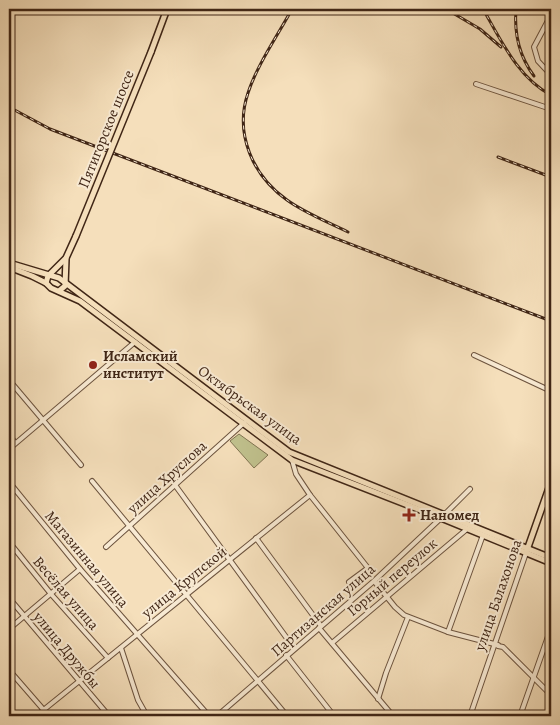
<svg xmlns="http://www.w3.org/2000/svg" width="560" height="725" viewBox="0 0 560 725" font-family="Alegreya,serif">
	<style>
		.green { fill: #c0c18d; stroke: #807452 }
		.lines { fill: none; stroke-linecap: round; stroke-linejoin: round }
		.minor-casing { stroke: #6d543f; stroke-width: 6 }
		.major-casing { stroke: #402616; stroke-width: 8 }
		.minor { stroke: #f8ead3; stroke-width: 4 }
		.major { stroke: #f5dfbb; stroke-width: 5 }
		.rail-casing { stroke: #402616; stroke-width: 3 }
		.rail { stroke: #f8ead3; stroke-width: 1; stroke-dasharray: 4; stroke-linecap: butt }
		.major-bridge-casing { stroke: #402616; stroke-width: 8; stroke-linecap: butt }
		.major-bridge { stroke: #f5dfbb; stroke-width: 5 }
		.poi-dot { fill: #8f2418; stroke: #f8ead3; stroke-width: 2 }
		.labels { text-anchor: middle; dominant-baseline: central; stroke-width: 4; stroke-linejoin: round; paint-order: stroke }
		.street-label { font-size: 15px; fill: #402616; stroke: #f8ead3 }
		.poi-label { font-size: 15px; font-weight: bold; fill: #402616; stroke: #f8ead3; text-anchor: start }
	</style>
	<rect width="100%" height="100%" fill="#f5dfbb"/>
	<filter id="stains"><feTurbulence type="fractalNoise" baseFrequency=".004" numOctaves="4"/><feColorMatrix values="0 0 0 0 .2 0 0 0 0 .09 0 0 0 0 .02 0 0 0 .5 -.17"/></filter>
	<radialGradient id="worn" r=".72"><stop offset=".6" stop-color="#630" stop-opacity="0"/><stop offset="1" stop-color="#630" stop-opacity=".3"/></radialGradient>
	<!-- green -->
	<polygon class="green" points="239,434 268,455 254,468 230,441"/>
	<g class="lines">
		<defs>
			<g id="minor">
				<polyline points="551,15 534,47 538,61 551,75"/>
				<polyline points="476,84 548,108 551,106"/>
				<polyline points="474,355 551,391"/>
				<polyline points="9,380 81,465"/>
				<polyline points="9,434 15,443"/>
				<polyline points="9,449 135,342"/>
				<polyline points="92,481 287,716"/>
				<polyline points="9,482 80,569 209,716"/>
				<polyline points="175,485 294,648"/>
				<polyline points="310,495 368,568 349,582"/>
				<polyline points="445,514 470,489"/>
				<polyline points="256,538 321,626"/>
				<polyline points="9,542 51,594 108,658"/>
				<polyline points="106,547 244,423"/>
				<polyline points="374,581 395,607 404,615 448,632 498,645"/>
				<polyline points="9,598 109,716"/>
				<polyline points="319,628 393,716"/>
				<polyline points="9,629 80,569"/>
				<polyline points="448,632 483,535"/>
				<polyline points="332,643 467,529"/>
				<polyline points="498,646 503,647 551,695"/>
				<polyline points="121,648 138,700 147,716"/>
				<polyline points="286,655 334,716"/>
				<polyline points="9,670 49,716"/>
				<polyline points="378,699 386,673 408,617"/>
				<polyline points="9,714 11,716"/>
				<polyline points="36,716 310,495 296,474 292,460"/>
				<polyline points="217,716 374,581 441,518"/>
				<polyline points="470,716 526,553"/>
				<polyline points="520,716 551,628"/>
			</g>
			<g id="major">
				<polyline points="151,52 167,9"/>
				<polyline points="9,263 59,278 289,452 551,558"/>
				<polyline points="9,267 32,276 46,283 51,288 80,301 292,460 441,518 551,563"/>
				<polyline points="46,283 48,276 66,258 76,236"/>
				<polyline points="59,291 65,286 66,259"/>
				<polyline points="527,550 551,482"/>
			</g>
		</defs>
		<!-- minor casing -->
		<use href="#minor" class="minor-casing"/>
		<!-- major casing -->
		<use href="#major" class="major-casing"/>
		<!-- minor -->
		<use href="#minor" class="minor"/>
		<!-- major -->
		<use href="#major" class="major"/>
		<defs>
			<g id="rail">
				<path d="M 292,9 C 278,35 257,65 248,93 C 234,134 253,176 287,200 C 305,213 328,222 348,232"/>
				<polyline points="446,9 480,29 501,47"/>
				<path d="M 483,9 C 501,40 518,78 551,95"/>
				<path d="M 516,9 C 514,34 519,56 534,76"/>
				<polyline points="9,107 50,129 551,321"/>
				<polyline points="498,157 551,177"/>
			</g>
		</defs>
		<!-- rail casing -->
		<use href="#rail" class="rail-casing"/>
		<!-- rail -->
		<use href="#rail" class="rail"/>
		<defs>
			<polyline id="major-bridge" points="76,236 151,52"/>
		</defs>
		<!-- major-bridge casing -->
		<use href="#major-bridge" class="major-bridge-casing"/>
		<!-- major-bridge -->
		<use href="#major-bridge" class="major-bridge"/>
	</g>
	<!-- markers -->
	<g class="poi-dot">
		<circle cx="93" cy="365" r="5"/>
		<path d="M406.5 507.5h5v5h5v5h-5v5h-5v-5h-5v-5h5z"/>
	</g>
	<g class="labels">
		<!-- street labels -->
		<g class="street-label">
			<text transform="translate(106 129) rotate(-68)">Пятигорское шоссе</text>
			<text transform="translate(250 405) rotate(36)">Октябрьская улица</text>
			<text transform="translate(167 477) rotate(-42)">улица Хруслова</text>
			<text transform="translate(87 559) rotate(50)">Магазинная улица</text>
			<text transform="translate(392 577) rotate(-40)">Горный переулок</text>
			<text transform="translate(184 582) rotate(-39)">улица Крупской</text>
			<text transform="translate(66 593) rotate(49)">Весёлая улица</text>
			<text transform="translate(498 595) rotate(-71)">улица Балахонова</text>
			<text transform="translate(323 610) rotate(-41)">Партизанская улица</text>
			<text transform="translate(67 650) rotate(50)">улица Дружбы</text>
		</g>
		<!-- poi labels -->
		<g class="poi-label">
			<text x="103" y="356">Исламский<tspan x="103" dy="17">институт</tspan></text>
			<text x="420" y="515">Наномед</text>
		</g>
	</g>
	<!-- margin -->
	<rect width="560" height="725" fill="none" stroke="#f5dfbb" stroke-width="30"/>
	<rect x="10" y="10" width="540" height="705" fill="none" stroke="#402616" stroke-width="2.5"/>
	<rect x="15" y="15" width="530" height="695" fill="none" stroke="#402616"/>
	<rect width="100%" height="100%" filter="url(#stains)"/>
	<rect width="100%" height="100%" fill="url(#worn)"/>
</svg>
